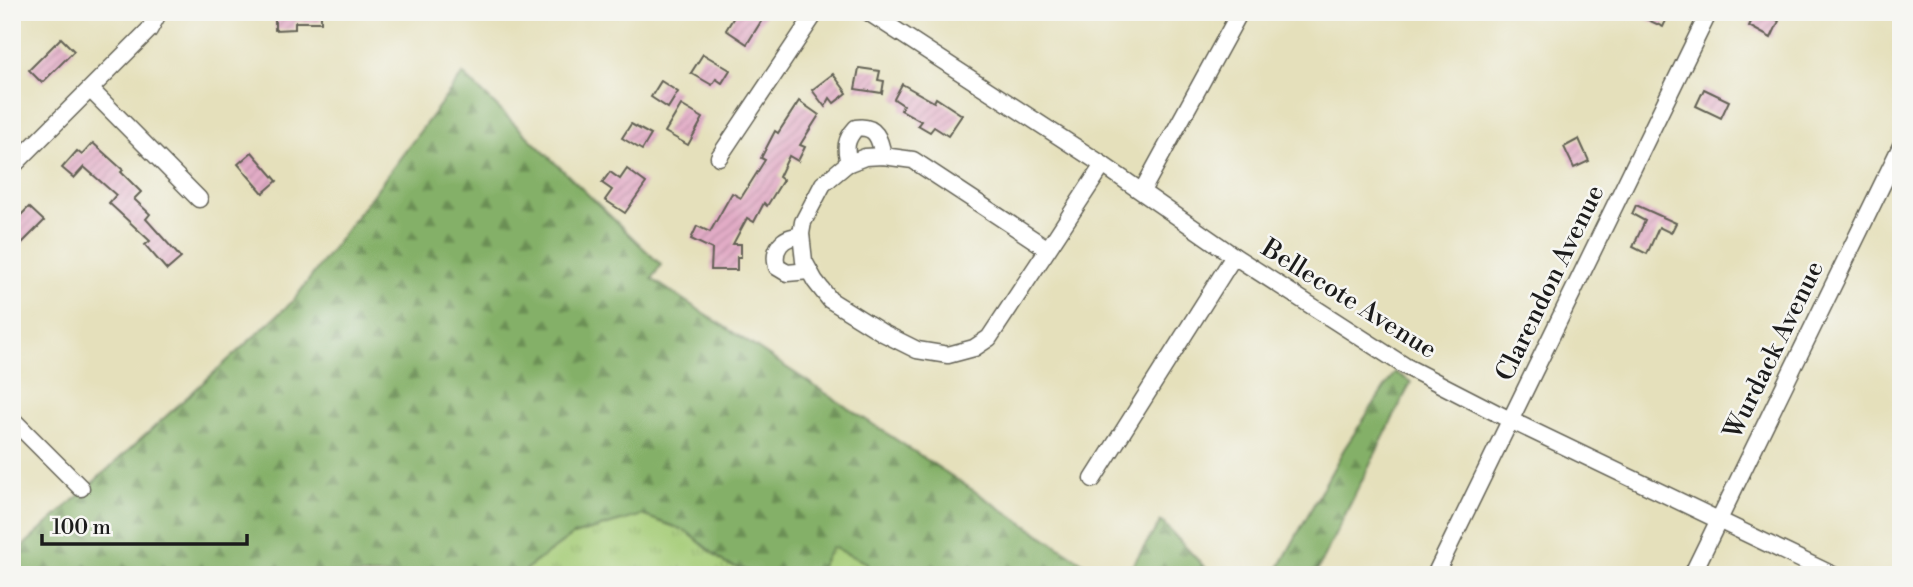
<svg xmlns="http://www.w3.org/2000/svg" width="1913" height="587" viewBox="0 0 1913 587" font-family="'Libre Bodoni',serif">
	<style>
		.grass { fill: url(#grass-tufts); stroke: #60744a; stroke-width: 2 }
		.forest { fill: url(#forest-firs); stroke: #506642; stroke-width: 2 }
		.building { fill: url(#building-hatch) }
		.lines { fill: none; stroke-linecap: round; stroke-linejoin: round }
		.minor-casing { stroke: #626154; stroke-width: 19 }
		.minor { stroke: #fff; stroke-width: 16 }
		.labels { text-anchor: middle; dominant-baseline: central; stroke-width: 5; stroke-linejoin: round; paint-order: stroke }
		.street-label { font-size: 26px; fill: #1c1c1c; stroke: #f6f6f2 }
	</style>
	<defs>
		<pattern id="grass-tufts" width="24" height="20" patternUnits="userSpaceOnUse" patternTransform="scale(1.75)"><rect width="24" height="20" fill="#a5cc77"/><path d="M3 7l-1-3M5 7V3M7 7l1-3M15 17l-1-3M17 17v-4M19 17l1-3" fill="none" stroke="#8daf66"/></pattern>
		<pattern id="forest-firs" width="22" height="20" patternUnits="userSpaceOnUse" patternTransform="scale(1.75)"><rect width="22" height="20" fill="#84b068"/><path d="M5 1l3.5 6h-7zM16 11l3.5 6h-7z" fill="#6b8e55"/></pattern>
		<pattern id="building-hatch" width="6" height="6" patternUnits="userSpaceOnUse" patternTransform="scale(1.75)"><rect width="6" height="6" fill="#e2acc6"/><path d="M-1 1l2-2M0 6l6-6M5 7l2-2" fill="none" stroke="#c193aa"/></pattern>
	</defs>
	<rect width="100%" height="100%" fill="#f6f6f2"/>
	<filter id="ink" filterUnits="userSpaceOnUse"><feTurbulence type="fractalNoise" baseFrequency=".0143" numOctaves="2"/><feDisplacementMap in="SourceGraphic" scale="14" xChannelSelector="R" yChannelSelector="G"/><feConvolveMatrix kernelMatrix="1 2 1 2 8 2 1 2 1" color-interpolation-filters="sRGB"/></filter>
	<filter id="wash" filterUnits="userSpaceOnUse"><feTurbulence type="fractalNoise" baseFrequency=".00686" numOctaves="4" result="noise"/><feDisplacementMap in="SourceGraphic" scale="28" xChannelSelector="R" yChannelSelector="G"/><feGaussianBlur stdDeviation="1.57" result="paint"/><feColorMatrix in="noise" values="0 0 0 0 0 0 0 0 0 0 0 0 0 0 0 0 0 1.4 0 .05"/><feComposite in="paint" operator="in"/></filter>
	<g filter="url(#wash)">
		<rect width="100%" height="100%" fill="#e5e0bb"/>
		<!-- grass -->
		<g class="grass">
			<polygon points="642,515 687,531 726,564 760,575 525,575 526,569 573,535"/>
			<polygon points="832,546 867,563 868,575 816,575"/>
		</g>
		<!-- forest -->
		<g class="forest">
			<polygon points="463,74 661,265 652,279 1102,575 868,575 867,563 832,547 816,575 760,575 726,564 686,531 642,515 573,535 526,569 525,575 12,575 12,556 293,301"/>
			<polygon points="1395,372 1411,382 1315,575 1275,575 1344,449"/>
			<polygon points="1161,521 1211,574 1212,575 1126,575"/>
		</g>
		<g id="blocks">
			<!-- building -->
			<g class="building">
				<polygon points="275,12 321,12 321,22 295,22 295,29 275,30"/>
				<polygon points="737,12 767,12 747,44 726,30"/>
				<polygon points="1631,12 1670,12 1663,27"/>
				<polygon points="1756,12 1762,12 1779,21 1771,38 1749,26"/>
				<polygon points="61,38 74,51 42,83 29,70"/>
				<polygon points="703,54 730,70 722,83 716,79 712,85 691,73"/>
				<polygon points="859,68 880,71 878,80 884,81 882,93 855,89"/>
				<polygon points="833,74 847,93 834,103 830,98 825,107 812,90"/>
				<polygon points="661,81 678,92 668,108 651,97"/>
				<polygon points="902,84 934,102 936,98 962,115 948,136 934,127 930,132 918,125 921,121 901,110 903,105 894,99"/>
				<polygon points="1704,89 1729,101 1721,118 1696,106"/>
				<polygon points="799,101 819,115 800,145 805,147 798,161 789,156 779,177 783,180 767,206 764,203 754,222 747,218 733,244 741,244 741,257 737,257 737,270 711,270 712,249 691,239 697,226 710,232 732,193 741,198 765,160 761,158 775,131 778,133"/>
				<polygon points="681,105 703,118 688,145 665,132"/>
				<polygon points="631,124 651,135 642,150 622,138"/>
				<polygon points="1579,139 1589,161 1574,168 1564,147"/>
				<polygon points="93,143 123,170 121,172 141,192 134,199 150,214 146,219 181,258 167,270 145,245 150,241 109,203 116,195 84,167 74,178 62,168 77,151 82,155"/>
				<polygon points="252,152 277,181 263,193 238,164"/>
				<polygon points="627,169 646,183 625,213 605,200 612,190 602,183 610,172 620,179"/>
				<polygon points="1636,205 1676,223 1671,233 1659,227 1647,254 1633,247 1645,221 1632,214"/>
				<polygon points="29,207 44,221 12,253 12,224"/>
			</g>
		</g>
	</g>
	<g filter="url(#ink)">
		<use href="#blocks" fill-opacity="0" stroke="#626154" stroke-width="2"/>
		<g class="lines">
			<defs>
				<g id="minor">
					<polyline points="868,12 1103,165 1234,256 1405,366 1510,420 1833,575"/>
					<polyline points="91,90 199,199"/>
					<polyline points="719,157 816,12"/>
					<path d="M 849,163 C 845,148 845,140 856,128 C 876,125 880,139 883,156"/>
					<polyline points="12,167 149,30 159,12"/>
					<polyline points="1142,191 1240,12"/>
					<path d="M 801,236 C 782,236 772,249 777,267 L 787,273 L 809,271"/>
					<polyline points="1048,249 913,160 883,156 865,157 847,164 823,184 803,222 801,234 804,261 815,281 830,300 883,333 917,350 948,355 974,348 989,338 1048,249 1103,165"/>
					<polyline points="12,419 81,488"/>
					<polyline points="1093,479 1234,256"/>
					<polyline points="1435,575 1709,12"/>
					<polyline points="1692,575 1901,146"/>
				</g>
			</defs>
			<!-- minor casing -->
			<use href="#minor" class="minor-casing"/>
			<!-- minor -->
			<use href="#minor" class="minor"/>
		</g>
	</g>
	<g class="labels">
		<!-- street labels -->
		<g class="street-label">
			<text transform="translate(1550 283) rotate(-64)">Clarendon Avenue</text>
			<text transform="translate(1349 299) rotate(32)">Bellecote Avenue</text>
			<text transform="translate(1774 350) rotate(-64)">Wurdack Avenue</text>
		</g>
	</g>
	<!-- margin -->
	<rect width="1913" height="587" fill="none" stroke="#f6f6f2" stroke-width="42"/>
	<!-- scale -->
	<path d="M42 534v10h205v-10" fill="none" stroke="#1c1c1c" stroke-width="3.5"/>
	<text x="52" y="534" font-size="21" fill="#1c1c1c" stroke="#f6f6f2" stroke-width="5" paint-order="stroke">100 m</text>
</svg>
